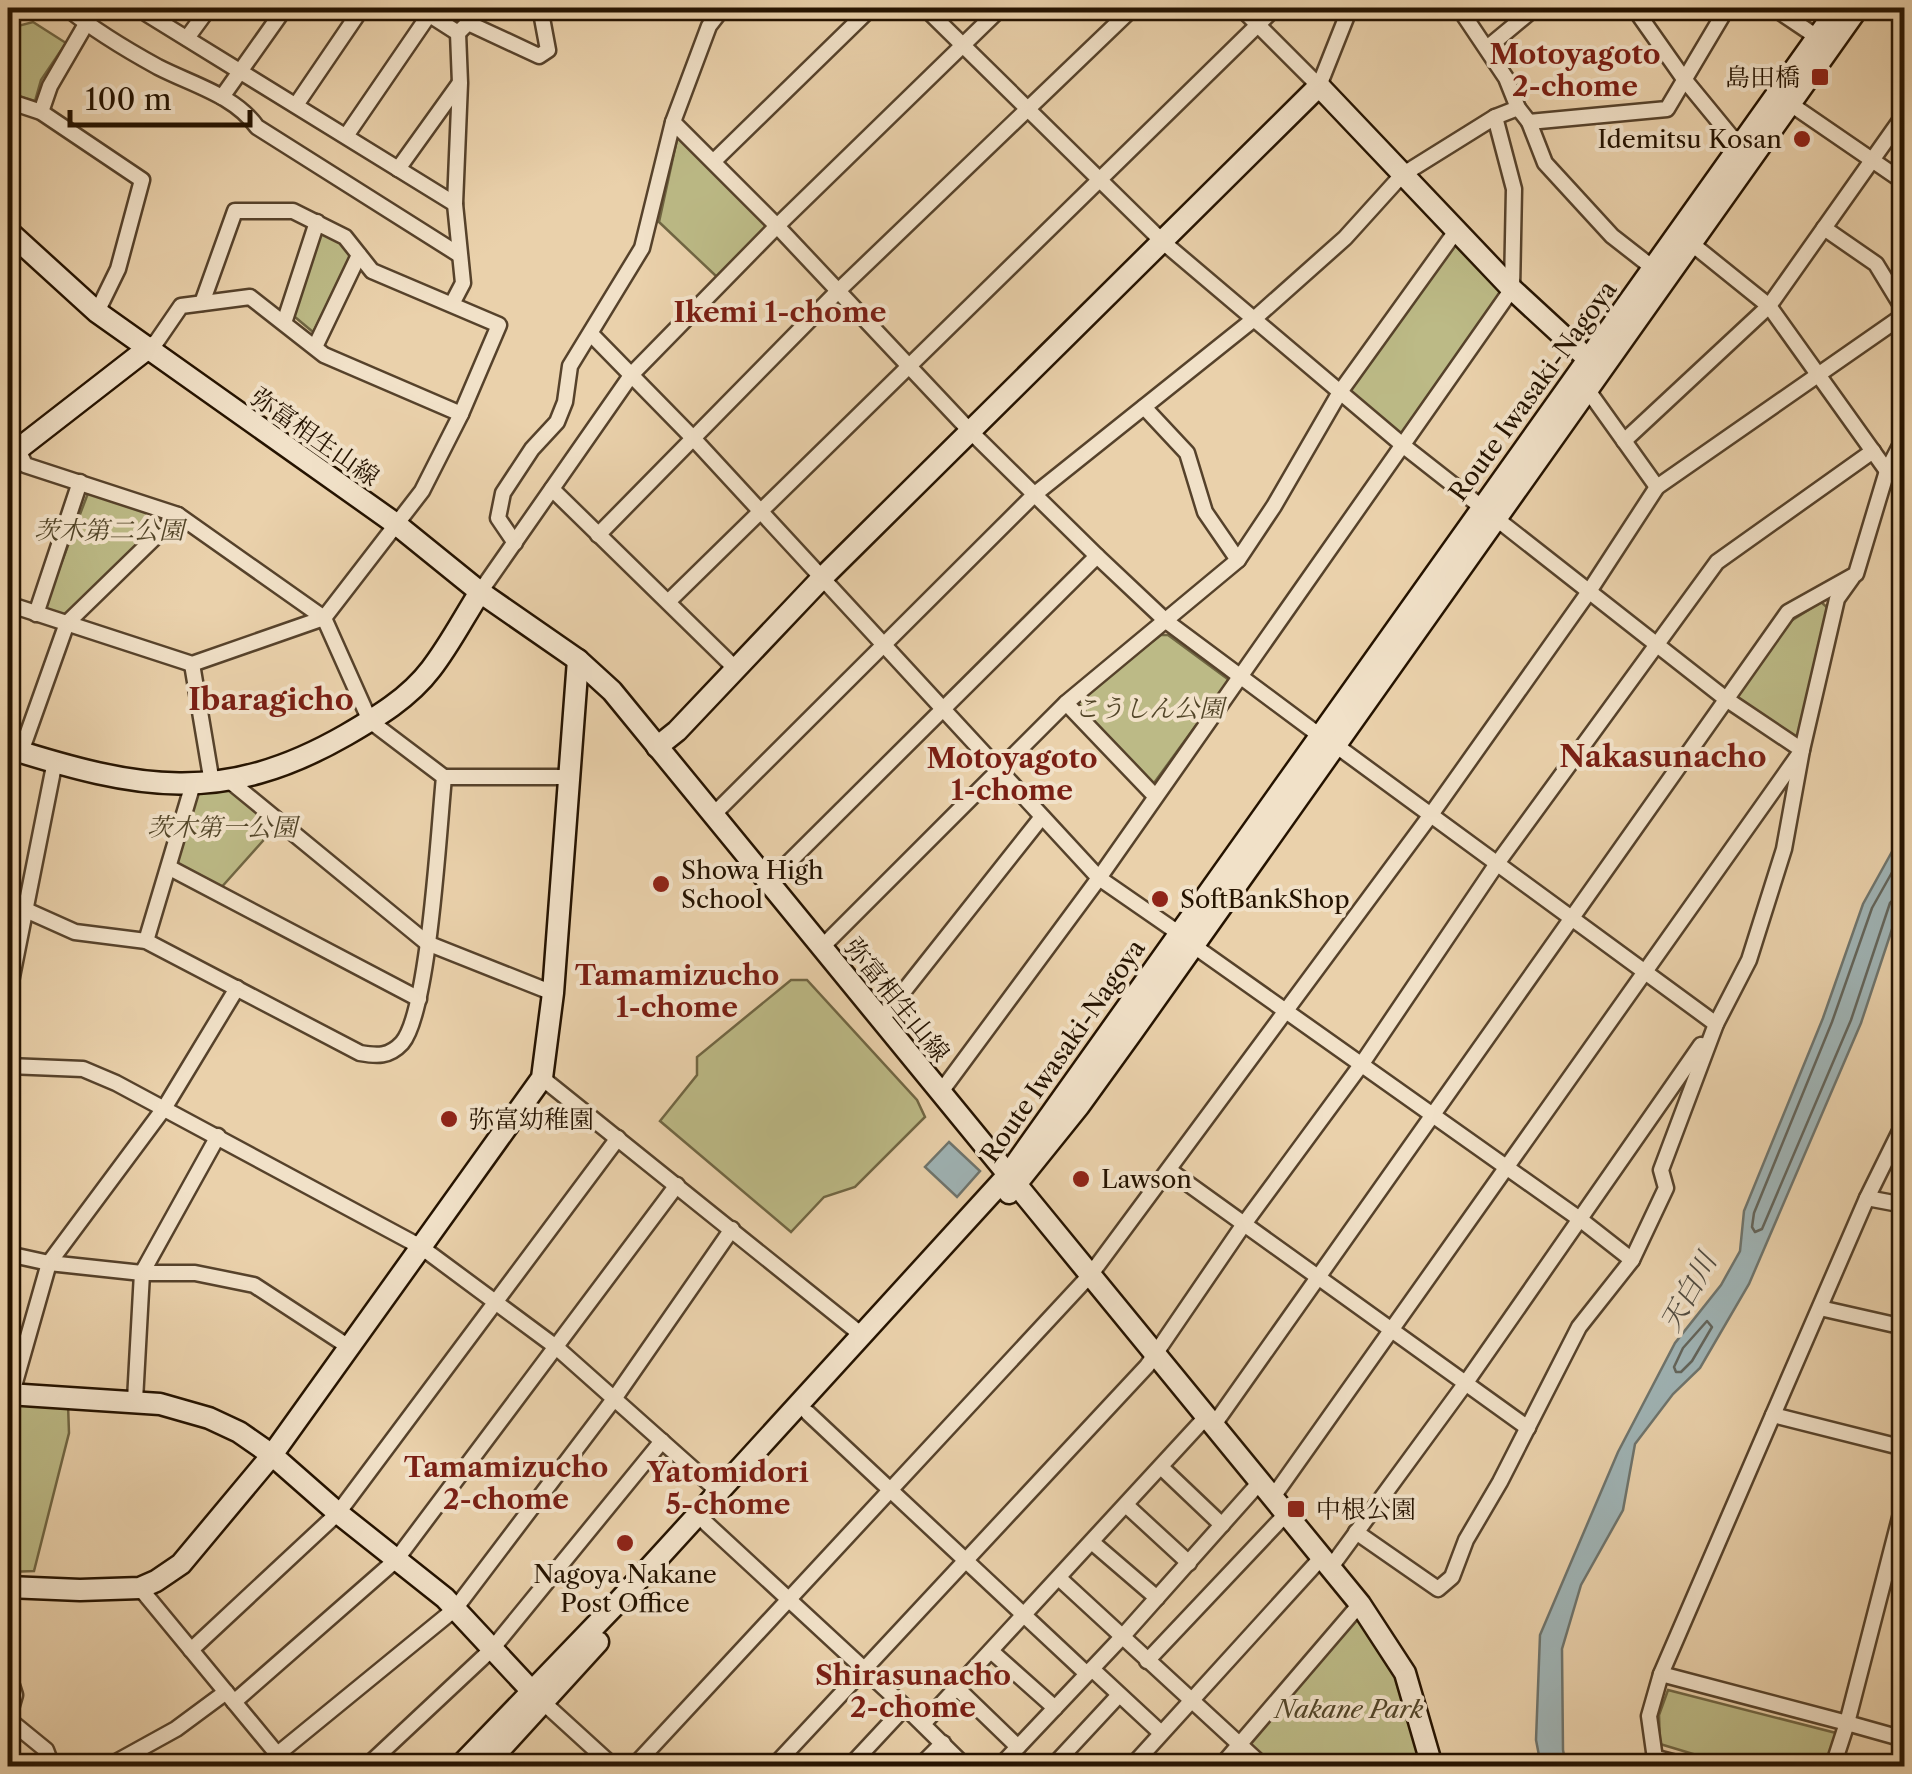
<svg xmlns="http://www.w3.org/2000/svg" width="1912" height="1774" viewBox="0 0 1912 1774" font-family="'Libre Caslon Text','Noto Serif JP',serif">
	<style>
		.green { fill: #bcba86; stroke: #706643; stroke-width: 2.5 }
		.water { fill: #9fb4b6; stroke: #6e746d; stroke-width: 2.5 }
		.lines { fill: none; stroke-linecap: round; stroke-linejoin: round }
		.shore { stroke: #62645b; stroke-width: 2.5 }
		.street-casing { stroke: #56422b; stroke-width: 19 }
		.secondary-casing { stroke: #251300; stroke-width: 25 }
		.street { stroke: #f1e1c8; stroke-width: 14 }
		.secondary { stroke: #f1e1c8; stroke-width: 20 }
		.poi-dot { fill: #8f2418; stroke: #f1e1c8; stroke-width: 4 }
		.labels { text-anchor: middle; dominant-baseline: central; stroke-width: 8; stroke-linejoin: round; paint-order: stroke }
		.poi-label { font-size: 25px; fill: #251300; stroke: #f1e1c8; text-anchor: start }
		.street-label { font-size: 25px; fill: #251300; stroke: #f1e1c8 }
		.park-label { font-size: 25px; font-style: italic; fill: #524528; stroke: #f1e1c8 }
		.neighbourhood-label { font-size: 28px; font-weight: bold; fill: #7a1f14; stroke: #f1e1c8 }
		.water-label { font-size: 28px; font-style: italic; fill: #504b40; stroke: #f1e1c8 }
		.quarter-label { font-size: 30px; font-weight: bold; fill: #7a1f14; stroke: #f1e1c8 }
	</style>
	<rect width="100%" height="100%" fill="#ead1ab"/>
	<filter id="stains"><feTurbulence type="fractalNoise" baseFrequency=".002" numOctaves="4"/><feColorMatrix values="0 0 0 0 .2 0 0 0 0 .09 0 0 0 0 .02 0 0 0 .5 -.17"/></filter>
	<radialGradient id="worn" r=".72"><stop offset=".6" stop-color="#630" stop-opacity="0"/><stop offset="1" stop-color="#630" stop-opacity=".3"/></radialGradient>
	<!-- green -->
	<g class="green">
		<polygon points="33,22 66,43 41,80 35,101 8,93 8,33 10,28"/>
		<polygon points="678,135 768,226 717,277 659,222"/>
		<polygon points="320,228 342,239 354,256 313,332 289,312"/>
		<polygon points="1453,242 1459,243 1503,294 1405,433 1399,435 1348,390"/>
		<polygon points="90,488 168,518 66,618 43,611"/>
		<polygon points="1821,602 1829,609 1822,653 1797,740 1735,698 1791,621"/>
		<polygon points="1161,635 1168,635 1229,680 1154,783 1150,783 1076,706 1078,699"/>
		<polygon points="229,784 278,824 219,890 181,870 173,861 195,785"/>
		<polygon points="791,980 807,980 917,1100 925,1117 855,1187 824,1197 791,1232 660,1121 697,1075 697,1057"/>
		<polygon points="8,1403 68,1404 69,1433 34,1571 8,1572"/>
		<polygon points="1359,1610 1401,1674 1423,1766 1267,1766 1245,1746"/>
		<polygon points="1668,1690 1836,1733 1826,1766 1733,1766 1660,1744 1659,1715"/>
	</g>
	<!-- water -->
	<g class="water">
		<polygon points="1904,830 1904,893 1861,1023 1749,1284 1700,1368 1673,1394 1635,1444 1623,1510 1581,1585 1562,1649 1563,1750 1566,1766 1541,1766 1536,1740 1540,1635 1618,1452 1675,1343 1721,1285 1740,1251 1744,1211 1823,1018 1863,904"/>
		<polygon points="949,1142 980,1171 957,1197 925,1167"/>
	</g>
	<g class="lines">
		<!-- shore -->
		<g class="shore">
			<polyline points="1904,851 1872,908 1832,1022 1754,1213 1752,1227 1755,1232 1762,1229 1851,1020 1890,903 1896,897 1904,896"/>
			<polygon points="1707,1321 1712,1327 1692,1361 1681,1372 1676,1372 1674,1367 1683,1348"/>
		</g>
		<defs>
			<g id="street">
				<path d="M 67,8 C 95,31 127,50 158,67 C 193,85 234,95 257,127 L 458,254"/>
				<polyline points="145,8 147,14 455,204"/>
				<polyline points="419,8 458,33 468,23 539,56 548,50 542,18 545,8"/>
				<polyline points="925,8 1163,242 1405,447 1726,699 1802,750 1273,1497"/>
				<polyline points="1241,8 1319,86 1350,8"/>
				<polyline points="1459,8 1506,78 1518,108"/>
				<polyline points="1634,8 1684,79 1739,146"/>
				<polyline points="1774,8 1817,37"/>
				<polyline points="187,38 209,8"/>
				<polyline points="1487,48 1535,8"/>
				<polyline points="222,97 285,8"/>
				<polyline points="8,101 41,112 142,180 118,269 97,312"/>
				<polyline points="1789,103 1904,182"/>
				<polyline points="296,105 362,8"/>
				<polyline points="41,112 50,86 86,24"/>
				<polyline points="673,122 777,226 970,431 1097,556 1166,621 1319,735"/>
				<polyline points="1529,122 1667,109 1727,8"/>
				<polyline points="346,136 433,9"/>
				<polyline points="714,161 871,8"/>
				<polyline points="398,169 459,84"/>
				<polyline points="1824,228 1876,264 1904,310"/>
				<polyline points="1692,244 1769,306 1887,471"/>
				<polyline points="452,304 463,283 455,204 460,83 458,33"/>
				<polyline points="284,323 317,222"/>
				<polyline points="592,335 692,437 1099,878 1177,932"/>
				<polyline points="315,347 359,255"/>
				<polyline points="147,349 157,341 181,306 250,297 324,355 461,414"/>
				<polyline points="1587,389 1657,487"/>
				<polyline points="1144,407 1187,453 1205,512 1238,560"/>
				<path d="M 8,426 L 25,465 L 178,515 L 324,618 L 370,721 L 444,777 C 439,826 429,1012 402,1043 C 389,1057 377,1056 360,1053 L 146,941 L 75,932 L 8,902"/>
				<polyline points="1624,441 1769,306 1904,115"/>
				<polyline points="552,489 735,668"/>
				<polyline points="598,535 838,291 1133,8"/>
				<polyline points="515,543 498,518 503,493 532,449 557,422 565,402 570,366 642,248 673,122 709,26 723,8"/>
				<polyline points="480,592 632,374 777,226 1001,8"/>
				<polyline points="669,601 1275,8"/>
				<polyline points="8,604 192,664 324,618 422,491 461,414 499,325 372,271 345,237 293,211 235,211 202,303"/>
				<polyline points="36,614 80,482"/>
				<polyline points="192,664 212,783"/>
				<polyline points="1066,703 1154,795"/>
				<polyline points="1334,744 1716,1024"/>
				<polyline points="21,752 67,623 178,515"/>
				<polyline points="444,777 569,777"/>
				<polyline points="231,782 427,943 553,993"/>
				<polyline points="713,815 1035,494 1254,319 1345,238 1402,175 1495,117 1518,108 1529,122 1545,163 1612,236 1653,268"/>
				<polyline points="170,868 419,999"/>
				<polyline points="769,882 1097,556"/>
				<polyline points="146,941 193,784"/>
				<polyline points="1194,946 1581,1220 1632,1260"/>
				<polyline points="822,947 1066,703 1238,560 1274,506 1340,392 1456,231"/>
				<polyline points="8,997 55,761"/>
				<polyline points="881,1020 1041,818"/>
				<polyline points="8,1066 83,1069 116,1083 421,1247 556,1347 719,1492"/>
				<polyline points="542,1078 863,1336"/>
				<polyline points="940,1093 1099,878 1512,289 1514,189 1495,117"/>
				<polyline points="1169,1170 1528,1428"/>
				<polyline points="1867,1198 1904,1205"/>
				<polyline points="8,1254 49,1263 142,1273 195,1273 254,1285 349,1347"/>
				<polyline points="1820,1308 1904,1327"/>
				<polyline points="15,1394 14,1386 49,1263 165,1107 237,988"/>
				<polyline points="135,1400 142,1273 218,1136"/>
				<polyline points="808,1413 1087,1674"/>
				<polyline points="1773,1415 1867,1198 1904,1123"/>
				<polyline points="1213,1426 1788,612 1856,574 1887,471 1904,438"/>
				<polyline points="1161,1467 1222,1525"/>
				<polyline points="1126,1505 1189,1563"/>
				<polyline points="706,1523 905,1707 965,1766"/>
				<polyline points="1356,1532 1438,1589 1452,1577 1466,1540 1500,1482 1579,1327 1632,1260 1666,1188 1661,1170 1716,1024 1749,960 1784,849 1802,750 1837,599 1852,578"/>
				<polyline points="1093,1543 1157,1598"/>
				<polyline points="1331,1567 1465,1384 1701,1045"/>
				<polyline points="1060,1579 1263,1766"/>
				<polyline points="140,1588 287,1766"/>
				<polyline points="191,1650 338,1513 618,1138"/>
				<polyline points="991,1651 1055,1708"/>
				<polyline points="1147,1661 1286,1514"/>
				<polyline points="1092,1669 1161,1733"/>
				<polyline points="8,1673 15,1695 8,1719"/>
				<polyline points="1661,1674 1847,1723 1904,1502"/>
				<polyline points="957,1688 1018,1747"/>
				<polyline points="234,1702 396,1560 677,1185"/>
				<polyline points="545,1704 613,1766"/>
				<polyline points="8,1719 46,1750 52,1766"/>
				<polyline points="923,1724 1206,1417"/>
				<polyline points="1653,1757 1688,1766"/>
				<polyline points="109,1766 176,1729 226,1692"/>
				<polyline points="263,1766 455,1609 614,1399 732,1229"/>
				<polyline points="367,1766 492,1649 662,1441"/>
				<polyline points="634,1766 1091,1274 1430,816 1588,593 1657,487 1904,315"/>
				<polyline points="774,1766 1147,1366 1244,1224 1361,1065 1496,865 1717,562 1873,451"/>
				<polyline points="850,1766 905,1707"/>
				<polyline points="920,1766 943,1743"/>
				<polyline points="1000,1766 1122,1637 1260,1482"/>
				<polyline points="1053,1766 1119,1695"/>
				<polyline points="1132,1766 1322,1557"/>
				<polyline points="1221,1766 1360,1604"/>
				<polyline points="1656,1766 1649,1716 1661,1674 1773,1415 1904,1448"/>
				<polyline points="1833,1766 1847,1723 1904,1739"/>
			</g>
			<g id="secondary">
				<polyline points="8,231 97,312 396,524 480,592 578,660 612,691 1360,1604 1405,1673 1432,1766"/>
				<polyline points="8,457 147,349"/>
				<polyline points="657,747 677,731 822,578 1319,86 1512,289 1588,359"/>
				<path d="M 8,748 C 138,789 222,806 346,735 C 377,717 409,698 431,669 C 449,646 464,617 480,592"/>
				<polyline points="1009,1193 1079,1106 1131,1034 1858,8"/>
				<polyline points="8,1394 160,1404 209,1418 239,1432 272,1455 338,1513 445,1598 541,1701"/>
				<polyline points="8,1587 80,1590 140,1588 156,1581 181,1564 272,1455 542,1078 553,993 578,660"/>
				<polyline points="460,1766 619,1601 1007,1176 1838,8"/>
				<polyline points="485,1766 598,1642"/>
			</g>
		</defs>
		<!-- street casing -->
		<use href="#street" class="street-casing"/>
		<!-- secondary casing -->
		<use href="#secondary" class="secondary-casing"/>
		<!-- street -->
		<use href="#street" class="street"/>
		<!-- secondary -->
		<use href="#secondary" class="secondary"/>
	</g>
	<!-- markers -->
	<g class="poi-dot">
		<rect x="1810" y="67" width="20" height="20" rx="5"/>
		<circle cx="1802" cy="139" r="10"/>
		<circle cx="661" cy="884" r="10"/>
		<circle cx="1160" cy="899" r="10"/>
		<circle cx="449" cy="1119" r="10"/>
		<circle cx="1081" cy="1179" r="10"/>
		<rect x="1286" y="1499" width="20" height="20" rx="5"/>
		<circle cx="625" cy="1543" r="10"/>
	</g>
	<g class="labels">
		<!-- poi labels -->
		<g class="poi-label">
			<text x="1800" y="77" text-anchor="end">島田橋</text>
			<text x="1782" y="139" text-anchor="end">Idemitsu Kosan</text>
			<text x="681" y="870">Showa High<tspan x="681" dy="29">School</tspan></text>
			<text x="1180" y="899">SoftBankShop</text>
			<text x="469" y="1119">弥富幼稚園</text>
			<text x="1101" y="1179">Lawson</text>
			<text x="1316" y="1509">中根公園</text>
			<text x="625" y="1574" text-anchor="middle">Nagoya Nakane<tspan x="625" dy="29">Post Office</tspan></text>
		</g>
		<!-- street labels -->
		<g class="street-label">
			<text transform="translate(1533 391) rotate(-54)">Route Iwasaki-Nagoya</text>
			<text transform="translate(315 437) rotate(35)">弥富相生山線</text>
			<text transform="translate(897 1000) rotate(51)">弥富相生山線</text>
			<text transform="translate(1063 1051) rotate(-55)">Route Iwasaki-Nagoya</text>
		</g>
		<!-- park labels -->
		<g class="park-label">
			<text x="109" y="530">茨木第二公園</text>
			<text x="1149" y="708">こうしん公園</text>
			<text x="222" y="827">茨木第一公園</text>
			<text x="1349" y="1709">Nakane Park</text>
		</g>
		<!-- neighbourhood labels -->
		<g class="neighbourhood-label">
			<text x="1575" y="54">Motoyagoto<tspan x="1575" dy="32">2-chome</tspan></text>
			<text x="780" y="312">Ikemi 1-chome</text>
			<text x="1012" y="758">Motoyagoto<tspan x="1012" dy="32">1-chome</tspan></text>
			<text x="677" y="975">Tamamizucho<tspan x="677" dy="32">1-chome</tspan></text>
			<text x="506" y="1467">Tamamizucho<tspan x="506" dy="32">2-chome</tspan></text>
			<text x="728" y="1472">Yatomidori<tspan x="728" dy="32">5-chome</tspan></text>
			<text x="913" y="1675">Shirasunacho<tspan x="913" dy="32">2-chome</tspan></text>
		</g>
		<!-- water labels -->
		<g class="water-label">
			<text transform="translate(1688 1292) rotate(-61)">天白川</text>
		</g>
		<!-- quarter labels -->
		<g class="quarter-label">
			<text x="271" y="699">Ibaragicho</text>
			<text x="1663" y="756">Nakasunacho</text>
		</g>
	</g>
	<!-- margin -->
	<rect width="1912" height="1774" fill="none" stroke="#ead1ab" stroke-width="40"/>
	<rect x="10" y="10" width="1892" height="1754" fill="none" stroke="#251300" stroke-width="5"/>
	<rect x="20" y="20" width="1872" height="1734" fill="none" stroke="#251300" stroke-width="2.5"/>
	<!-- scale -->
	<path d="M70 110v15h180v-15" fill="none" stroke="#251300" stroke-width="5"/>
	<text x="85" y="110" font-size="30" fill="#251300" stroke="#f1e1c8" stroke-width="8" paint-order="stroke">100 m</text>
	<rect width="100%" height="100%" filter="url(#stains)"/>
	<rect width="100%" height="100%" fill="url(#worn)"/>
</svg>
